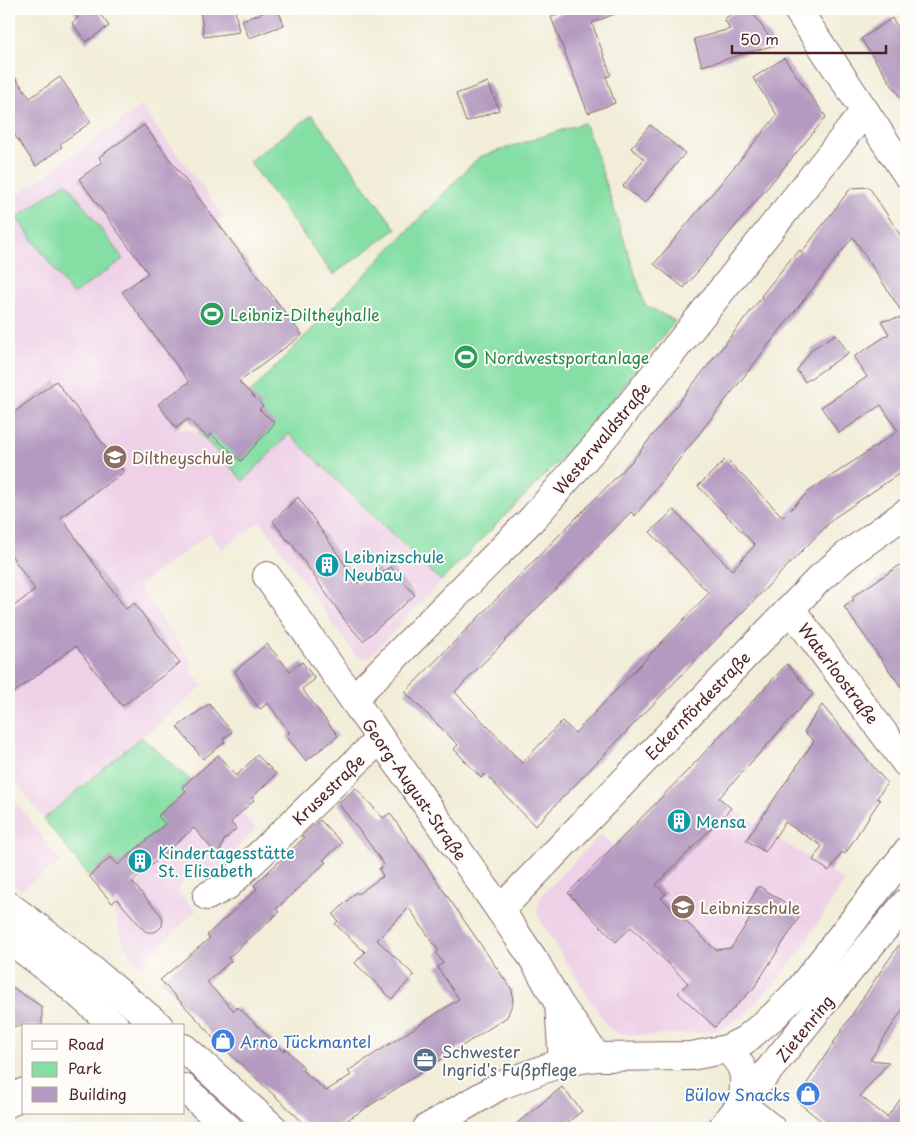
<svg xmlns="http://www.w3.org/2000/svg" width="915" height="1137" viewBox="0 0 915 1137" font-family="'Playpen Sans',sans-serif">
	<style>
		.built { fill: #eed0e7 }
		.green { fill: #85dfa4; stroke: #687f68 }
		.building { fill: #b49ac0; fill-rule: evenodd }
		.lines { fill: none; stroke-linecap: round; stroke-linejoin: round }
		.minor-casing { stroke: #846768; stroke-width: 30 }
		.major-casing { stroke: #846768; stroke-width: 30 }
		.minor { stroke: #fff; stroke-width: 28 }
		.major { stroke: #fff; stroke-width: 28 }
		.labels { text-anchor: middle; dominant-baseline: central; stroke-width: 4; stroke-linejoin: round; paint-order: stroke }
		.leisure-label { font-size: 16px; fill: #27864d; stroke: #fdfcf7; text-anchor: start }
		.street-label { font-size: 16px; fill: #4a1f2b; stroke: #fdfcf7 }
		.education-label { font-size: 16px; fill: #785e54; stroke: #fdfcf7; text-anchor: start }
		.culture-label { font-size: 16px; fill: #0d838f; stroke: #fdfcf7; text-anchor: start }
		.shop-label { font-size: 16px; fill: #366cbe; stroke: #fdfcf7; text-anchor: start }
		.service-label { font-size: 16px; fill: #4e5e75; stroke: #fdfcf7; text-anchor: start }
	</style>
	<rect width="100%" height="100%" fill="#fdfcf7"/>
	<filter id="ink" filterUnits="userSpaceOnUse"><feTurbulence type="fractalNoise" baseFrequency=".02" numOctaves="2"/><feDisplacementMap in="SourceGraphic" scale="10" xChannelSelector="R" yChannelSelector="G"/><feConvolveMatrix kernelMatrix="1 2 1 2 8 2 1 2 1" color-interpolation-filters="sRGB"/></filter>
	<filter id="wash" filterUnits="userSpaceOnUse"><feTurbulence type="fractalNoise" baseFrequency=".0096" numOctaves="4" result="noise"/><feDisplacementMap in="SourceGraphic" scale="20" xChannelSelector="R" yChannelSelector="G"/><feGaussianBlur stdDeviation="1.12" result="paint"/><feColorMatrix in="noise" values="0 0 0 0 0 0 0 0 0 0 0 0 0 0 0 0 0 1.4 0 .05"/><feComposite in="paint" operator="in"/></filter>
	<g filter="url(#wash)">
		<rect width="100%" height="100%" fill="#f1edd8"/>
		<!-- built -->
		<g class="built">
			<polygon points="141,106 224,217 122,292 189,382 158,405 176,428 199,432 243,481 289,434 441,581 368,658 356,656 261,521 222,549 210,533 138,586 192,662 190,669 203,686 142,738 194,784 206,773 256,828 215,873 203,866 199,867 180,886 179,894 196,910 141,966 130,955 125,946 118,925 112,903 85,873 9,773 9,201"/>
			<polygon points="9,793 61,862 20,890 9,882"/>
			<polygon points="715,795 731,808 844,881 801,950 774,984 741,1018 721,1029 706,1032 668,1035 630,1035 618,1033 608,1027 541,923 537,912 539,902 544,893 601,834 613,846 626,834"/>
		</g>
		<!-- green -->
		<g class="green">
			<polygon points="312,115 396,229 333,275 249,161"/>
			<polygon points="584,123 594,147 645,305 675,321 588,431 441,581 289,434 243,481 199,432 250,393 479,157"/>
			<polygon points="66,182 123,259 73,295 17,218"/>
			<polygon points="141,737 190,780 182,787 192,798 171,804 158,816 165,824 118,865 111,857 89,876 44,819"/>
		</g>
		<g id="blocks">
			<!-- building -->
			<g class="building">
				<polygon points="72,9 96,9 109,26 86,42 72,23 78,18"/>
				<polygon points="200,9 235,9 239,32 204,37"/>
				<polygon points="275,9 278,9 284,25 249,38 242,20"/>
				<polygon points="574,9 627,9 592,23 611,75 606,77 615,103 588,113 551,17"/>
				<polygon points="739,9 750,9 775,45 702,66 694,39 730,29 724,19"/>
				<polygon points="892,18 906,39 906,106 861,39"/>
				<polygon points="784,58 826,117 684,288 654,264 777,115 753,78"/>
				<polygon points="9,69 30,98 60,77 91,122 60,144 62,147 36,166 9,127"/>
				<polygon points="488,82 499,110 466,122 456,94"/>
				<polygon points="144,125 302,335 239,382 263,406 259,409 275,423 241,461 211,434 208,438 188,419 176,428 158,404 189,382 122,292 148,273 79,179 102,162 99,157"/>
				<polygon points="650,125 685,153 645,203 623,186 644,159 631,148"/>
				<path d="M 869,187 L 906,244 L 906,469 L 834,518 L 535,826 L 485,774 L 481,778 L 454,749 L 458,745 L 405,692 L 633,460 L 762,297 L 761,296 L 793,256 L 794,257 L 800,250 L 802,252 L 851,188 ZM 853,237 L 905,317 L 881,321 L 889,334 L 854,357 L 867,377 L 821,407 L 839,433 L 881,405 L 898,431 L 808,492 L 783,517 L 726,459 L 698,486 L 755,545 L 732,570 L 674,510 L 650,532 L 709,593 L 575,733 L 562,721 L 522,763 L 455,692 L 631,512 L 635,516 Z"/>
				<polygon points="836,334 848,353 805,382 797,370 812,349"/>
				<polygon points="56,381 124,472 61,517 126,609 134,603 180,663 122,706 76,646 9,696 9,610 35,590 9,552 9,416"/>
				<polygon points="298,497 358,583 377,568 382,573 391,567 415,595 363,641 346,622 289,540 287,540 273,521"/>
				<polygon points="906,561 906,694 844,607 854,600 852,597"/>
				<polygon points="267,644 290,671 302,662 315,679 302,689 338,736 306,761 287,737 289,732 268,703 260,709 251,698 235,671"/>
				<polygon points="787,664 813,694 719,798 731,808 656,885 666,894 661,898 716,950 731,948 755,911 747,906 759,886 784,902 781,906 799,918 753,989 715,1027 678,993 688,983 631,927 616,942 568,893 689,769"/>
				<polygon points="209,704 232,732 223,739 225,742 203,759 177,727"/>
				<polygon points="822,705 887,783 877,798 880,800 859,832 845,854 842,852 829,871 813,860 822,846 785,822 765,852 746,840 814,741 804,732"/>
				<polygon points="218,755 236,776 257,755 276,774 252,798 254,800 231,822 236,829 224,840 218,856 194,828 132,882 161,915 163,919 162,926 158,930 154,932 147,932 144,930 117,899 112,903 89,876 111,857 118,865 165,824 158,816 186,791 182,787"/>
				<polygon points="356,788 383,818 390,813 512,990 513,1002 507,1017 335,1128 309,1128 210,1035 211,1034 160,980 210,938 207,935 257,889 254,885 304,838 302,836 320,820 342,843 323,860 326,862 276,909 279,912 228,958 231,961 207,982 234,1011 238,1007 283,1051 286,1049 304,1068 302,1070 326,1091 351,1075 348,1071 459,999 437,967 443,963 436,953 439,951 409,908 377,940 414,975 392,999 355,963 365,952 335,924 338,921 333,915 356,892 358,894 383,876 379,869 384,865 369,843 338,803"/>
				<polygon points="906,935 906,1004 870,1060 889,1062 860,1096 887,1117 906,1092 906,1119 899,1126 902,1128 830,1128 799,1103 798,1097 876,978"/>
				<polygon points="9,985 42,1007 42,1026 9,1026"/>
				<polygon points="562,1087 582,1111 561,1128 511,1128"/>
			</g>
		</g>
	</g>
	<g filter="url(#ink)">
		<use href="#blocks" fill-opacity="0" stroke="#846768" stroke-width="1"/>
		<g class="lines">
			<defs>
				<g id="minor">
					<polyline points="797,9 906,173"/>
					<polyline points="267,576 500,910 534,960 559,1004 597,1057"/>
					<polyline points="790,608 906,763"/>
					<polyline points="353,699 534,517 609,431 865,111"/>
					<polyline points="207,896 227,886 380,739"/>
					<polyline points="500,910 819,579 847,555 906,513"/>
					<polyline points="559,1004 563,1062"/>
					<path d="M 727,1049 C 748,1068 745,1079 742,1105 L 771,1128"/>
					<polyline points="9,1103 24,1092"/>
				</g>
				<g id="major">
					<polyline points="9,906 68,950 159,1026"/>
					<polyline points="9,939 63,980 115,1026"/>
					<polyline points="184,1048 273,1128"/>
					<polyline points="184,1088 228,1128"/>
					<polyline points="427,1128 501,1085 563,1062 597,1057 691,1056 727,1049 745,1040 775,1015 800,989 906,853"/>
					<polyline points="722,1128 858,960 906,903"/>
				</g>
			</defs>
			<!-- minor casing -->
			<use href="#minor" class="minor-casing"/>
			<!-- major casing -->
			<use href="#major" class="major-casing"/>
			<!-- minor -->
			<use href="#minor" class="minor"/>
			<!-- major -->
			<use href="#major" class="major"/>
		</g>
	</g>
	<!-- icons -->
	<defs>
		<symbol id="stadium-disc" viewBox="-11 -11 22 22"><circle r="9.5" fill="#2e9e5b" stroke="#fdfcf7"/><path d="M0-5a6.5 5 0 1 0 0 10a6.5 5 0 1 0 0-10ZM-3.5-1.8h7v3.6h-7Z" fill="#fff"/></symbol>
		<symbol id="school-disc" viewBox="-11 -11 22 22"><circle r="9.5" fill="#8d6e63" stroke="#fdfcf7"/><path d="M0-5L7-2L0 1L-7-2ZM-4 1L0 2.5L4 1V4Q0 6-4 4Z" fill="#fff"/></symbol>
		<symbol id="building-disc" viewBox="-11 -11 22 22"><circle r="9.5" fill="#0f9aa8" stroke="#fdfcf7"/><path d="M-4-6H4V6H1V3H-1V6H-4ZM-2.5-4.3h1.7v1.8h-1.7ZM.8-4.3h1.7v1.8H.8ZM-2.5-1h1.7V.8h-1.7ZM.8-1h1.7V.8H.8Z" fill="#fff"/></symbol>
		<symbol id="shop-disc" viewBox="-11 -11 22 22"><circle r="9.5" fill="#3f7fe0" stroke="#fdfcf7"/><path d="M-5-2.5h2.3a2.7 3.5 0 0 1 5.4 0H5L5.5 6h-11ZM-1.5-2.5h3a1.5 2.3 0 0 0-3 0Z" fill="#fff"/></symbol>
		<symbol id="office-disc" viewBox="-11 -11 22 22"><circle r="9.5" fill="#5c6f8a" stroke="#fdfcf7"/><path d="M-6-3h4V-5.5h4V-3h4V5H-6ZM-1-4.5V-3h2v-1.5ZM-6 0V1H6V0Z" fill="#fff"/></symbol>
	</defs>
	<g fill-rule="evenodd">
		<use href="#stadium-disc" x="198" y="300" width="28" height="28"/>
		<use href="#stadium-disc" x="452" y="343" width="28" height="28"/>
		<use href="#school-disc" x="101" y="443" width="28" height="28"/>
		<use href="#building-disc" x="313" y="551" width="28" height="28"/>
		<use href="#building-disc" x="665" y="807" width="28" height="28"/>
		<use href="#building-disc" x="126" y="847" width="28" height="28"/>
		<use href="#school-disc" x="669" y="893" width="28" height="28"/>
		<use href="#shop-disc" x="209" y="1027" width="28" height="28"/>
		<use href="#office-disc" x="411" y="1046" width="28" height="28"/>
		<use href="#shop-disc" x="794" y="1080" width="28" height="28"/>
	</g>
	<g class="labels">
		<!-- leisure labels -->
		<g class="leisure-label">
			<text x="230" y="314">Leibniz-Diltheyhalle</text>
			<text x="484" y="357">Nordwestsportanlage</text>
		</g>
		<!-- street labels -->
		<g class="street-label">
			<text transform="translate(601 438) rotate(-50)">Westerwaldstraße</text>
			<text transform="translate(839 673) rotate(53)">Waterloostraße</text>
			<text transform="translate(697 705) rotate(-46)">Eckernfördestraße</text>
			<text transform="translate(328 789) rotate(-44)">Krusestraße</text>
			<text transform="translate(415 789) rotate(55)">Georg-August-Straße</text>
			<text transform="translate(804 1028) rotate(-51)">Zietenring</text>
		</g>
		<!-- education labels -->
		<g class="education-label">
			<text x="132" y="457">Diltheyschule</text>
			<text x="700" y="907">Leibnizschule</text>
		</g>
		<!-- culture labels -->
		<g class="culture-label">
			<text x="344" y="556">Leibnizschule<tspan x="344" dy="18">Neubau</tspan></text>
			<text x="696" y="821">Mensa</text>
			<text x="158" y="852">Kindertagesstätte<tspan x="158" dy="18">St. Elisabeth</tspan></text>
		</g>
		<!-- shop labels -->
		<g class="shop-label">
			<text x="240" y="1041">Arno Tückmantel</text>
			<text x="790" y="1094" text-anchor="end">Bülow Snacks</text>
		</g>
		<!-- service labels -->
		<g class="service-label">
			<text x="442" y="1051">Schwester<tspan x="442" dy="18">Ingrid's Fußpflege</tspan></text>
		</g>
	</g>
	<!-- margin -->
	<rect width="915" height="1137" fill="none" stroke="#fdfcf7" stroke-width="30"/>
	<!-- legend -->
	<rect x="22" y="1024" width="162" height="90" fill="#fdfcf7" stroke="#b5a4a5"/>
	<rect x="32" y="1041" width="25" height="8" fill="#ffffff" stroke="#b5a4a5"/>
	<text x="68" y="1050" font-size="15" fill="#4a1f2b">Road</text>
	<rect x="32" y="1062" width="25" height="15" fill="#85dfa4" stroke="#b5a4a5"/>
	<text x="68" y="1074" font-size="15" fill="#4a1f2b">Park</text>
	<rect x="32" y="1087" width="25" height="15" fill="#b49ac0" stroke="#b5a4a5"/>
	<text x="68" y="1100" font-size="15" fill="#4a1f2b">Building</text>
	<!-- scale -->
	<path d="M732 45v8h154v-8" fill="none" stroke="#4a1f2b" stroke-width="2.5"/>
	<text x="740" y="45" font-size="15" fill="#4a1f2b" stroke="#fdfcf7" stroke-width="4" paint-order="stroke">50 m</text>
</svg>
